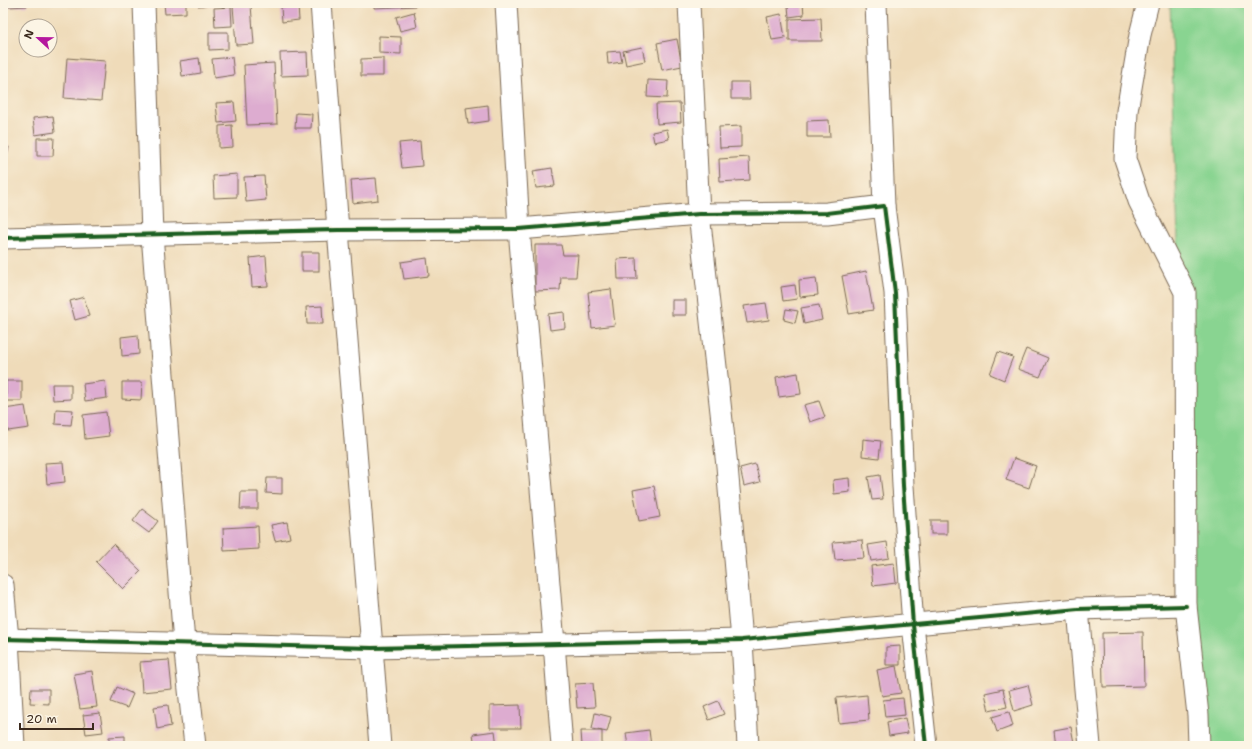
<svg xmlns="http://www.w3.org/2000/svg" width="1252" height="749" viewBox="0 0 1252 749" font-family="'Shantell Sans',sans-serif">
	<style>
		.green { fill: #89d491; stroke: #627f58 }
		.building { fill: #ddacd0 }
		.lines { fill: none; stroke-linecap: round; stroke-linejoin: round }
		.minor-casing { stroke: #7a6854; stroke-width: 23 }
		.minor { stroke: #fff; stroke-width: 21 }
		.cycleway-casing { stroke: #fcf5e5; stroke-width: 6 }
		.cycleway { stroke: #1b5e20; stroke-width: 4 }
	</style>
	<rect width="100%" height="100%" fill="#fcf5e5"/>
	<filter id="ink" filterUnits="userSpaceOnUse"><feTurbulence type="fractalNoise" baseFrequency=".025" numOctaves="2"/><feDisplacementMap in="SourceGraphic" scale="8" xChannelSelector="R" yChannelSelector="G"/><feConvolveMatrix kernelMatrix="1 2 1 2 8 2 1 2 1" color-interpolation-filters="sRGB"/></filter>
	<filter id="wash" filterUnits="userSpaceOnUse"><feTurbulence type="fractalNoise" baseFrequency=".012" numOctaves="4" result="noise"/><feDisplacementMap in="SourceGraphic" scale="16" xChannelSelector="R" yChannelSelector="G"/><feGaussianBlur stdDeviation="0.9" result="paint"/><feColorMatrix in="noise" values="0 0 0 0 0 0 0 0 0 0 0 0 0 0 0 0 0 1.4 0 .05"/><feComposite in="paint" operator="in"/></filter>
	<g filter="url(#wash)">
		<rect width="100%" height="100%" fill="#efdbb9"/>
		<!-- green -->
		<polygon class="green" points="1170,3 1249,3 1249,746 1195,746"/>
		<g id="blocks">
			<!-- building -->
			<g class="building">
				<polygon points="9,3 27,3 27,6 9,7"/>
				<polygon points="164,3 186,3 186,13 165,14"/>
				<polygon points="198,3 216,3 217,5 198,6"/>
				<polygon points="374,3 416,3 416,6 374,8"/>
				<polygon points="803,4 804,15 789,17 788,6"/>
				<polygon points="251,5 254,44 236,45 233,6"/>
				<polygon points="298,6 299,20 282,22 281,7"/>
				<polygon points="231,7 232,26 215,27 214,8"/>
				<polygon points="414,12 417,27 400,31 396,17"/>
				<polygon points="781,14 785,38 772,40 767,17"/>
				<polygon points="821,18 822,41 789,41 789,19"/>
				<polygon points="209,32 228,32 228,49 209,50"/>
				<polygon points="379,36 401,37 401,54 379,53"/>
				<polygon points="677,39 682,66 662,70 657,43"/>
				<polygon points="642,47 645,61 626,65 623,51"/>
				<polygon points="620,51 622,62 608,64 607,52"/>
				<polygon points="307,52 308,75 281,76 280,53"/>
				<polygon points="232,57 234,75 214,78 212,59"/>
				<polygon points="67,58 105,61 101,101 64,98"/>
				<polygon points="199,58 201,73 182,76 180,61"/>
				<polygon points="383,58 383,76 361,76 361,59"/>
				<polygon points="274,63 277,124 247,125 244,65"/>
				<polygon points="648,80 668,81 667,98 647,97"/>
				<polygon points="731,82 749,82 750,99 731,99"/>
				<polygon points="234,102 236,121 218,123 216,103"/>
				<polygon points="680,103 681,122 657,124 656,104"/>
				<polygon points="488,105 489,121 468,124 466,108"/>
				<polygon points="296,113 312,114 311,128 295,128"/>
				<polygon points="53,116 55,132 35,135 33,118"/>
				<polygon points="829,120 830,137 807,137 807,121"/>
				<polygon points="232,125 233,147 219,148 219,126"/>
				<polygon points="741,126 741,147 720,148 719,127"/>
				<polygon points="667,129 669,139 654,142 652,132"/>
				<polygon points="37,138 54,138 53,156 37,156"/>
				<polygon points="420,141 422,166 402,168 399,143"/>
				<polygon points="3,146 9,147 5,165 3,164"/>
				<polygon points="749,157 750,180 720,182 719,159"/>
				<polygon points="552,168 555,186 536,188 533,171"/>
				<polygon points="237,174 237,197 214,198 213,176"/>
				<polygon points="264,176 266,200 246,202 244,177"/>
				<polygon points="376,178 378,200 353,203 351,180"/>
				<polygon points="535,245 561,245 563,255 578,255 576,277 561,277 560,290 535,291"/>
				<rect x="302" y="252" width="17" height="19"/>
				<polygon points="266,256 268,286 252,287 250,258"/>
				<polygon points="427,258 429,276 404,279 401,262"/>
				<polygon points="636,258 637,279 618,279 617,259"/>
				<polygon points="866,271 873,310 849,314 842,276"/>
				<polygon points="816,278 818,295 800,297 799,280"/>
				<polygon points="795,285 797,299 783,301 781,287"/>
				<polygon points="611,289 615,325 592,328 588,292"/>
				<polygon points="84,297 89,316 75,320 70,301"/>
				<rect x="672" y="300" width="14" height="15"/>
				<polygon points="766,303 769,320 747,323 744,306"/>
				<polygon points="819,305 822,320 804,324 801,308"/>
				<polygon points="322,306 323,324 307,324 306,307"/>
				<polygon points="786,309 798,311 795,323 784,320"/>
				<polygon points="564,312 565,328 550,330 548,314"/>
				<polygon points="138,335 139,354 122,356 121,337"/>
				<polygon points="1026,349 1048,358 1040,377 1018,369"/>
				<polygon points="998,352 1013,357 1004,380 990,374"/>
				<polygon points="798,373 801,394 779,397 776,377"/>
				<rect x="6" y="381" width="16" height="20"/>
				<polygon points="105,381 107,398 85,401 83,384"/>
				<polygon points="122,382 142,382 141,400 122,399"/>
				<polygon points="52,384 71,384 71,399 53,400"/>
				<polygon points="819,401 825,417 810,422 804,405"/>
				<polygon points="25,406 29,428 8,431 4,409"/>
				<polygon points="56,409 73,410 71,425 55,424"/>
				<polygon points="106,412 109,436 85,439 83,415"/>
				<polygon points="863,439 881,441 879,458 862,456"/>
				<polygon points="1014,458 1036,466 1029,488 1006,480"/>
				<polygon points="63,462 65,482 47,484 45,463"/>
				<polygon points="755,464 760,482 744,486 740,468"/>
				<polygon points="880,475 883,499 872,500 868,477"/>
				<polygon points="267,478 282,478 282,494 266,493"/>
				<polygon points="849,478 850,492 834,494 833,480"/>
				<polygon points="654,486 660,517 639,521 633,490"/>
				<polygon points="241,492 258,492 258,509 240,509"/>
				<polygon points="142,509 158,521 149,533 133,521"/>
				<rect x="931" y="520" width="16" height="14"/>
				<polygon points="287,522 290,538 275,541 271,525"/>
				<polygon points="258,526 259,549 224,551 223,528"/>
				<polygon points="862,540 864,558 835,560 833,542"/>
				<polygon points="887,542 889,558 871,561 868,545"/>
				<polygon points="113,544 141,571 123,589 96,562"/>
				<polygon points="894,563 896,583 873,586 871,566"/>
				<polygon points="1143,632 1144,686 1103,687 1102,633"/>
				<polygon points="900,646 900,665 886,665 886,647"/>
				<polygon points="169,660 172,689 142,692 140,662"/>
				<polygon points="896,666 901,693 882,696 877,670"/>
				<polygon points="92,671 97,707 80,709 74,674"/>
				<polygon points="593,683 595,707 577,708 575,684"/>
				<polygon points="1028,685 1033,705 1014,711 1009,690"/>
				<polygon points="117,687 133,694 127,708 111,702"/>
				<polygon points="31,689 49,689 49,704 30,703"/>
				<polygon points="1003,689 1007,707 989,711 985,693"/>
				<polygon points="867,695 869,720 839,723 836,698"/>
				<polygon points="903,698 905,715 885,717 883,700"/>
				<polygon points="718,701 724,714 709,720 704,707"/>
				<polygon points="168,705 171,726 157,729 154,707"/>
				<polygon points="520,705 521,728 490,728 490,706"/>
				<polygon points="1009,712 1013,726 997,732 992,717"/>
				<polygon points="100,713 103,732 86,734 83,715"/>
				<polygon points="595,713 611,717 607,732 602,731 602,746 582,746 581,731 602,731 592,729"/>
				<polygon points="905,718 908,733 889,736 887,722"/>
				<polygon points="1071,727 1074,743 1056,746 1054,730"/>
				<polygon points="649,730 651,746 628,746 626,733"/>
				<polygon points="495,731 497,746 475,746 473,734"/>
				<polygon points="125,736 125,746 109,746 109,737"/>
			</g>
		</g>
	</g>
	<g filter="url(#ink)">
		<use href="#blocks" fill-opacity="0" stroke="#7a6854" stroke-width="1"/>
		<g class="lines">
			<defs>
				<g id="minor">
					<polyline points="144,3 152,234 184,643 195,746"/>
					<polyline points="321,3 338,230 380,746"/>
					<polyline points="506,3 519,229 554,643 562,746"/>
					<polyline points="689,3 699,214 727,466 742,640 748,746"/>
					<polyline points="876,3 884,206"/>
					<polyline points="1148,3 1140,35 1127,111 1125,159 1139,201 1185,292 1186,606 1198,715 1199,746"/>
					<polyline points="3,238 338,230 519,229 699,214 827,213 884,206 895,293 903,486 913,625 926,746"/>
					<polyline points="3,585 8,639 14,746"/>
					<polyline points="1078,609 1090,746"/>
					<polyline points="3,639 372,648 742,640 1078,609 1186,606"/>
				</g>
			</defs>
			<!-- minor casing -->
			<use href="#minor" class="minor-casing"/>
			<!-- minor -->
			<use href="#minor" class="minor"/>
			<defs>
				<g id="cycleway">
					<polyline points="3,238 338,230 519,229 699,214 827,213 884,206 895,293 903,486 913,625 926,746"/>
					<polyline points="3,639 372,648 742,640 1078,609 1186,606"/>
				</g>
			</defs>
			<!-- cycleway casing -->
			<use href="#cycleway" class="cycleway-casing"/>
			<!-- cycleway -->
			<use href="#cycleway" class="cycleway"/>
		</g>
	</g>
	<!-- margin -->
	<rect width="1252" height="749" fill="none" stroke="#fcf5e5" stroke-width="16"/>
	<!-- north arrow -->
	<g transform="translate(38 38) rotate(292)"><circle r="19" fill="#fcf5e5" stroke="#afa495"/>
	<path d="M0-3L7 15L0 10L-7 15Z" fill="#b5179e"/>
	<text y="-6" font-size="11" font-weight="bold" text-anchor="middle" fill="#3b2a1e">N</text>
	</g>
	<!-- scale -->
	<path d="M20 723v6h73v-6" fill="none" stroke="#3b2a1e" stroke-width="2"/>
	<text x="26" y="723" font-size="12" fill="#3b2a1e" stroke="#fcf5e5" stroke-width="3" paint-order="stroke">20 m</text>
</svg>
